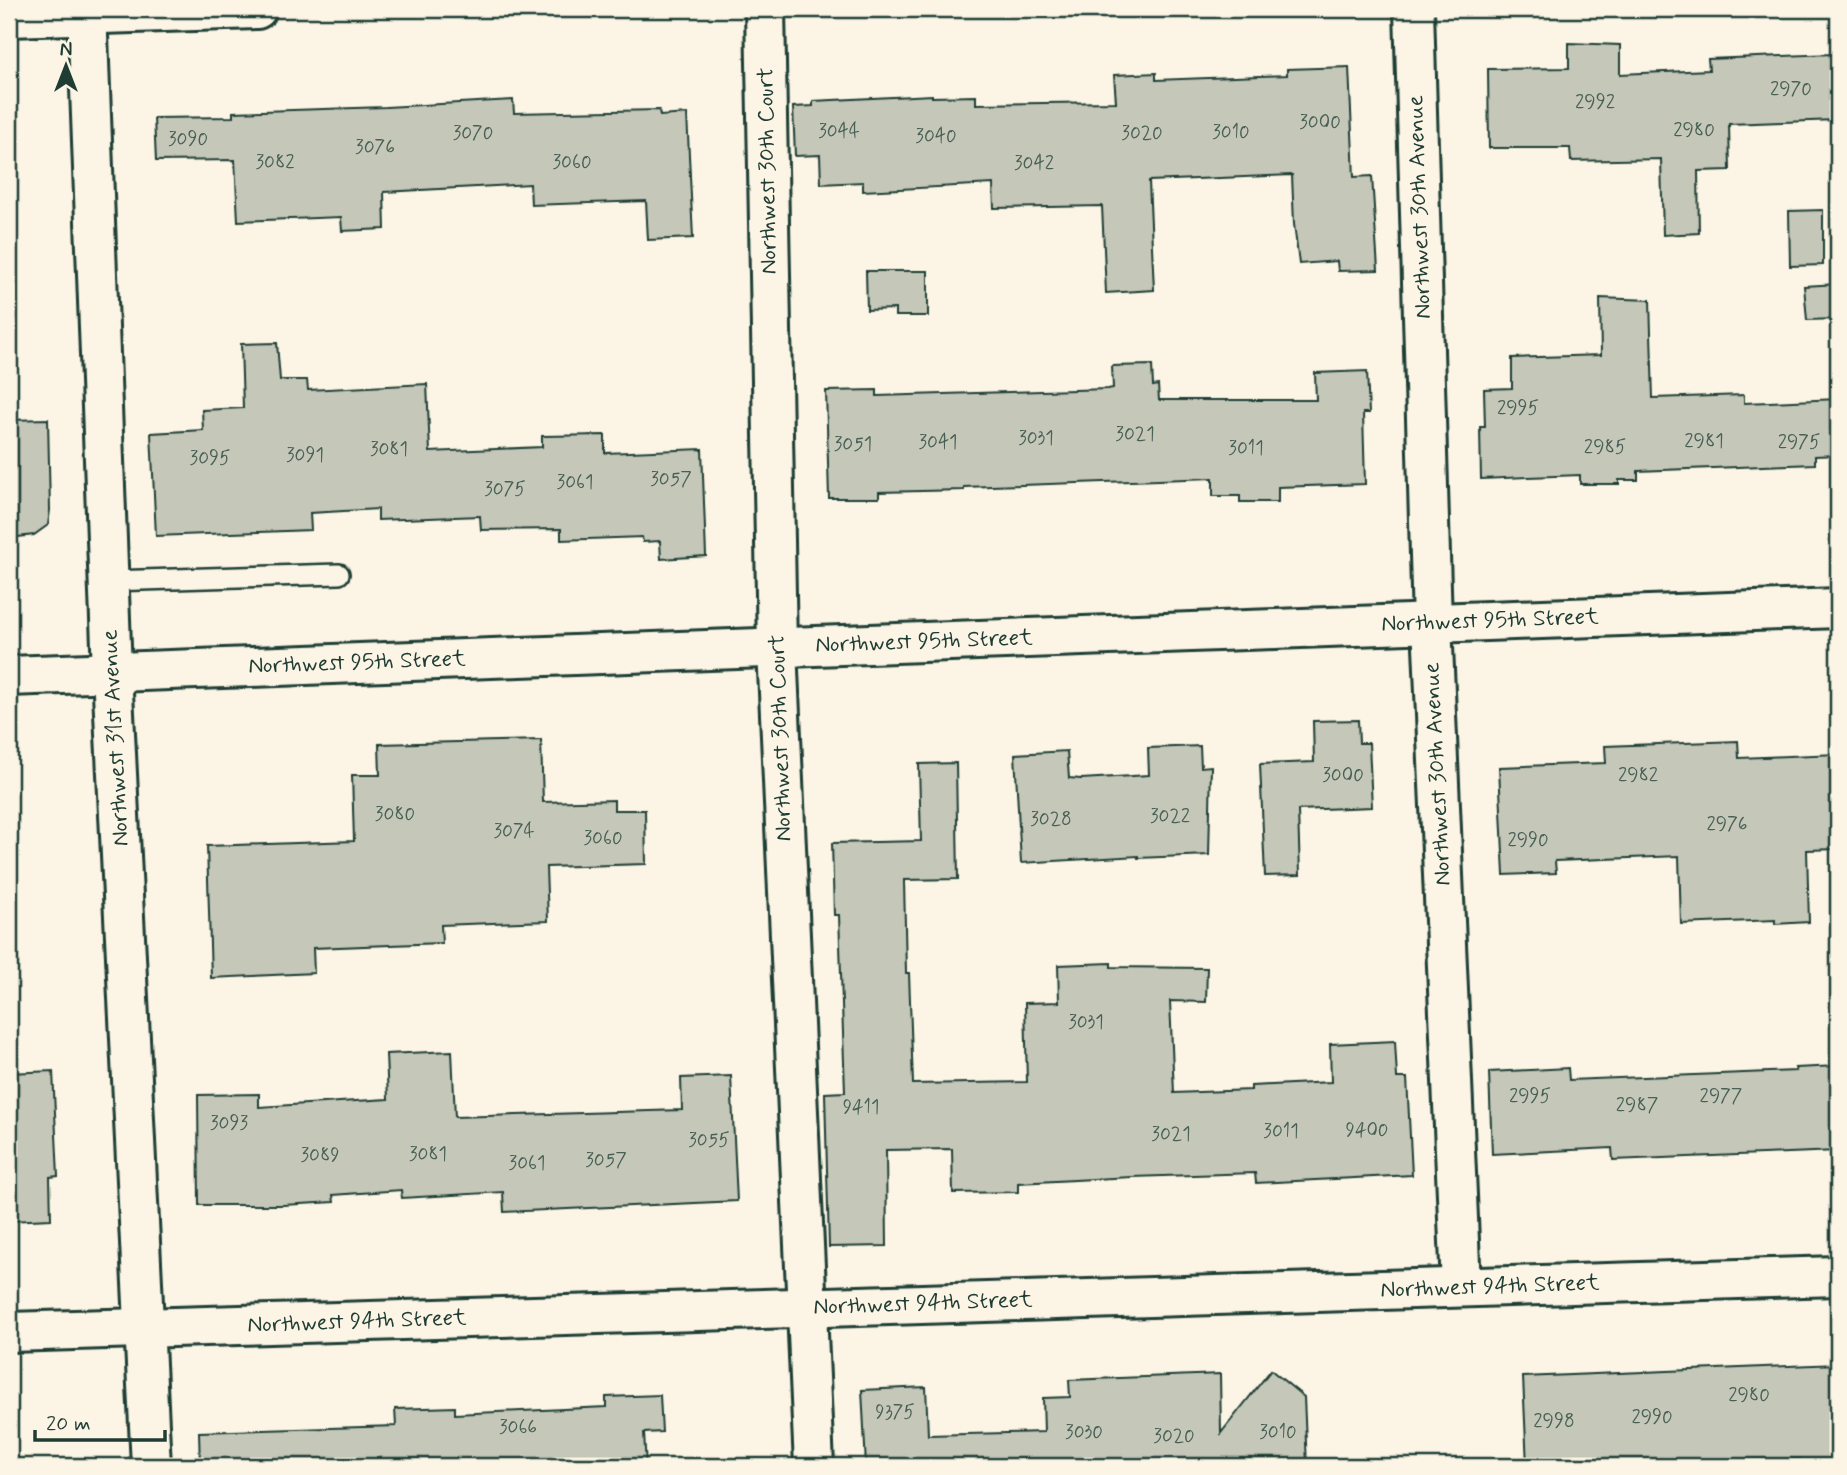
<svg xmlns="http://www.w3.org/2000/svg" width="1847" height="1475" viewBox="0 0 1847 1475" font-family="Mynerve,sans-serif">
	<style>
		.building { fill: #c5c7b9; stroke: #1f3d34; stroke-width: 2 }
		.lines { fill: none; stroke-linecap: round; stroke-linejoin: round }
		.service-casing { stroke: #1f3d34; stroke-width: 24 }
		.minor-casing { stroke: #1f3d34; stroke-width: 44 }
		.tertiary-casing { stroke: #1f3d34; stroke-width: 44 }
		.service { stroke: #fcf5e5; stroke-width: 19 }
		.minor { stroke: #fcf5e5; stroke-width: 38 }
		.tertiary { stroke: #fcf5e5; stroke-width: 38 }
		.labels { text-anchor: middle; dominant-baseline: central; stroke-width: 7; stroke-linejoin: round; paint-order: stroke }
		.number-label { font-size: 19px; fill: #486055 }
		.street-label { font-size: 23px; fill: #1f3d34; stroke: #fcf5e5 }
	</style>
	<rect width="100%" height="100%" fill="#fcf5e5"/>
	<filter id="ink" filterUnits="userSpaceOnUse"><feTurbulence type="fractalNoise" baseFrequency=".0143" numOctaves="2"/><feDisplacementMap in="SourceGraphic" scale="14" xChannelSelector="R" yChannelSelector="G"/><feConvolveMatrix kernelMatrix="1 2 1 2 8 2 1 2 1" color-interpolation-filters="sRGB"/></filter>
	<g filter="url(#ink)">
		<!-- building -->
		<g class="building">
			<polygon points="1569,43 1620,45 1620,74 1709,70 1708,59 1833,54 1836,120 1729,124 1730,170 1698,171 1699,233 1663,235 1661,159 1571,161 1570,148 1489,148 1488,69 1569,68"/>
			<polygon points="1349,67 1354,177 1372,176 1378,270 1338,271 1337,261 1299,264 1294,224 1292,175 1149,181 1154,290 1106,293 1102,206 994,208 993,184 863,191 863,182 821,184 820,155 795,156 793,107 813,106 813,101 932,95 932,97 976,96 976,104 1116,102 1114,75 1156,73 1156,80 1287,75 1287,69"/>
			<polygon points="513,100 514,113 659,110 660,116 687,114 693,238 648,240 646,201 531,205 530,184 384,192 385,229 342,231 341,217 238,221 235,160 156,161 154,118 233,117 233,112 386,107"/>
			<polygon points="1823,210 1823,265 1790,266 1789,211"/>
			<polygon points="866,271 928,271 928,316 895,316 895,309 867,310"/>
			<polygon points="1838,284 1838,319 1807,320 1804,286"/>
			<polygon points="1600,298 1650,300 1653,398 1744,395 1744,403 1838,399 1838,455 1815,456 1815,464 1638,471 1638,480 1619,480 1619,484 1580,484 1580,475 1481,479 1480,427 1485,427 1484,389 1512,388 1512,358 1601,355"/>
			<polygon points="277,343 280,380 307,380 308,390 427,384 430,452 542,447 542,436 605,435 605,453 702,449 706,556 661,559 660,541 643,542 642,537 561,540 561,529 481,530 480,516 378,520 378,509 310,513 311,530 156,536 151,433 203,430 202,410 243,408 241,344"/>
			<polygon points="1152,365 1153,386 1158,385 1159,400 1316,400 1315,373 1367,371 1369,413 1363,413 1365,484 1278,487 1278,502 1240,502 1240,496 1213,496 1213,478 964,487 964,490 879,492 879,498 829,498 826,391 877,390 877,396 1108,389 1113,388 1112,366"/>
			<polygon points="48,419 50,510 48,525 34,535 9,538 9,420"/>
			<polygon points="1358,720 1359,743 1369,743 1372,807 1298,810 1300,875 1265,876 1260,764 1314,762 1313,721"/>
			<polygon points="541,740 543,802 614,800 614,810 645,810 646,864 546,867 548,921 441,925 442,943 313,948 314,973 211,978 207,846 354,841 352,775 380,775 379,744"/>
			<polygon points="1738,741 1739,758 1838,754 1838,849 1807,850 1809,922 1775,924 1775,920 1681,924 1679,856 1555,861 1556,873 1504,875 1499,767 1606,763 1605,746"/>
			<polygon points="1200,746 1201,767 1211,766 1209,855 1138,858 1138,856 1021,863 1015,754 1067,751 1069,778 1081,779 1149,775 1148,748"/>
			<polygon points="956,763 958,879 904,880 906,973 909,973 913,1084 1027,1082 1025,1003 1059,1002 1058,965 1111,963 1111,967 1207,968 1206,1002 1170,1001 1174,1093 1251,1090 1251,1086 1331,1082 1330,1044 1395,1041 1397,1078 1407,1078 1412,1175 1256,1183 1255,1173 1132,1177 1018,1183 1018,1192 953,1193 952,1149 886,1150 887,1246 829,1247 825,1093 845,1092 839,915 834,915 832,843 921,841 919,764"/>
			<polygon points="452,1051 455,1117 682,1110 681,1078 731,1076 737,1201 504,1212 503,1192 402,1198 401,1190 333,1195 334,1202 283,1205 199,1205 198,1095 259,1094 259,1107 388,1099 386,1054"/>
			<polygon points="1838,1066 1838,1151 1613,1160 1612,1148 1492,1154 1489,1072 1568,1068 1569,1080 1796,1071 1795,1068"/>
			<polygon points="53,1071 58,1176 50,1177 51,1219 9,1221 9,1073"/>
			<polygon points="1838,1364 1838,1466 1800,1466 1800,1459 1527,1466 1523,1377"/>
			<polygon points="1271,1370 1304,1397 1307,1466 866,1466 862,1390 926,1387 928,1435 1044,1432 1043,1398 1070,1397 1069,1380 1220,1374 1221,1433"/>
			<polygon points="660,1395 662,1432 644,1433 646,1466 200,1466 199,1432 396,1426 395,1409 455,1407 455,1414 606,1407 606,1397"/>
		</g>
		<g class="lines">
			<defs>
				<polyline id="service" points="109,581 339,574"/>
				<g id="minor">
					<polyline points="87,9 112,672 151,1466"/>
					<polyline points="765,9 777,648 814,1466"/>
					<polyline points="1414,9 1432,623 1461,1287"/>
					<polyline points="9,17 257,9"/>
					<polyline points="9,1332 1838,1276"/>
				</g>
				<polyline id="tertiary" points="9,676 1838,608"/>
			</defs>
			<!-- service casing -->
			<use href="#service" class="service-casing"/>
			<!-- minor casing -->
			<use href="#minor" class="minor-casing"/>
			<!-- tertiary casing -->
			<use href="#tertiary" class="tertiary-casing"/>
			<!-- service -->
			<use href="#service" class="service"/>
			<!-- minor -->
			<use href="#minor" class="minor"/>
			<!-- tertiary -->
			<use href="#tertiary" class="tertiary"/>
		</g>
	</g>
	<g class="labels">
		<!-- number labels -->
		<g class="number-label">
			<text x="1791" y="89">2970</text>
			<text x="1595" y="102">2992</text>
			<text x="1320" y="122">3000</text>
			<text x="1694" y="130">2980</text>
			<text x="839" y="131">3044</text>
			<text x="1231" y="132">3010</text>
			<text x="473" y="133">3070</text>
			<text x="1142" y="133">3020</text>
			<text x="936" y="136">3040</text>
			<text x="188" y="139">3090</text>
			<text x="375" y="147">3076</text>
			<text x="275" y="162">3082</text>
			<text x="572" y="162">3060</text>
			<text x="1034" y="163">3042</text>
			<text x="1518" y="408">2995</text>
			<text x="1135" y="434">3021</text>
			<text x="1036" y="438">3031</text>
			<text x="1704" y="441">2981</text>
			<text x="938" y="442">3041</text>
			<text x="1799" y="442">2975</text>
			<text x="853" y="444">3051</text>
			<text x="1605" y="447">2985</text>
			<text x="1246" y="448">3011</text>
			<text x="389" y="449">3081</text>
			<text x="305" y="455">3091</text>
			<text x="210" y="458">3095</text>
			<text x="671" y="479">3057</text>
			<text x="575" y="482">3061</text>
			<text x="505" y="489">3075</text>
			<text x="1343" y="775">3000</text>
			<text x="1638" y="775">2982</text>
			<text x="395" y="814">3080</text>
			<text x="1170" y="816">3022</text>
			<text x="1051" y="819">3028</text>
			<text x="1727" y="824">2976</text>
			<text x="514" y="831">3074</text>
			<text x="603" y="838">3060</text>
			<text x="1528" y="840">2990</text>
			<text x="1086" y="1022">3031</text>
			<text x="1530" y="1096">2995</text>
			<text x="1721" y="1096">2977</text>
			<text x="1637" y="1105">2987</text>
			<text x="861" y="1107">9411</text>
			<text x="229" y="1123">3093</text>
			<text x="1367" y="1130">9400</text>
			<text x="1281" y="1131">3011</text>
			<text x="1171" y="1134">3021</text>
			<text x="709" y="1140">3055</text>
			<text x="428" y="1154">3081</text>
			<text x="320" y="1155">3089</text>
			<text x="606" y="1160">3057</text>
			<text x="527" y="1163">3061</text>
			<text x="1749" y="1395">2980</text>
			<text x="895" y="1412">9375</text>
			<text x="1652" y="1417">2990</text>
			<text x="1554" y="1421">2998</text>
			<text x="518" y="1427">3066</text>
			<text x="1084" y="1432">3030</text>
			<text x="1278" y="1432">3010</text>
			<text x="1174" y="1436">3020</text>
		</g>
		<!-- street labels -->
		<g class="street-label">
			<text transform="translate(768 171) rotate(-91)">Northwest 30th Court</text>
			<text transform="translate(1420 207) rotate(-92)">Northwest 30th Avenue</text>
			<text transform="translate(1490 621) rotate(-2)">Northwest 95th Street</text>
			<text transform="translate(924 642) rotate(-2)">Northwest 95th Street</text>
			<text transform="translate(357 663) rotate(-2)">Northwest 95th Street</text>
			<text transform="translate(116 738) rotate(-93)">Northwest 31st Avenue</text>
			<text transform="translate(781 738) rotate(-92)">Northwest 30th Court</text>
			<text transform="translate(1438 774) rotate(-93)">Northwest 30th Avenue</text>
			<text transform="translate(1490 1287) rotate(-2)">Northwest 94th Street</text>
			<text transform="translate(923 1304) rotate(-2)">Northwest 94th Street</text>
			<text transform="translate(357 1322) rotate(-2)">Northwest 94th Street</text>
		</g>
	</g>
	<!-- margin -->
	<rect width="1847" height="1475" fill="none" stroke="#fcf5e5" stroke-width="35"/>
	<rect x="18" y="18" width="1812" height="1440" fill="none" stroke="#1f3d34" stroke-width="2.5" filter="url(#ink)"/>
	<!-- north arrow -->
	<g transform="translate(66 66)" stroke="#fcf5e5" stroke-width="5" paint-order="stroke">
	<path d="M0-5L12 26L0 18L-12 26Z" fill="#1f3d34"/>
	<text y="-10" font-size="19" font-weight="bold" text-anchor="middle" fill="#1f3d34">N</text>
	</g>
	<!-- scale -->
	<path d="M35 1430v10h130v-10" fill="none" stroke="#1f3d34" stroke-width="3.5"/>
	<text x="46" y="1430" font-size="21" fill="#1f3d34" stroke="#fcf5e5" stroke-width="5" paint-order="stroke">20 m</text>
</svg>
